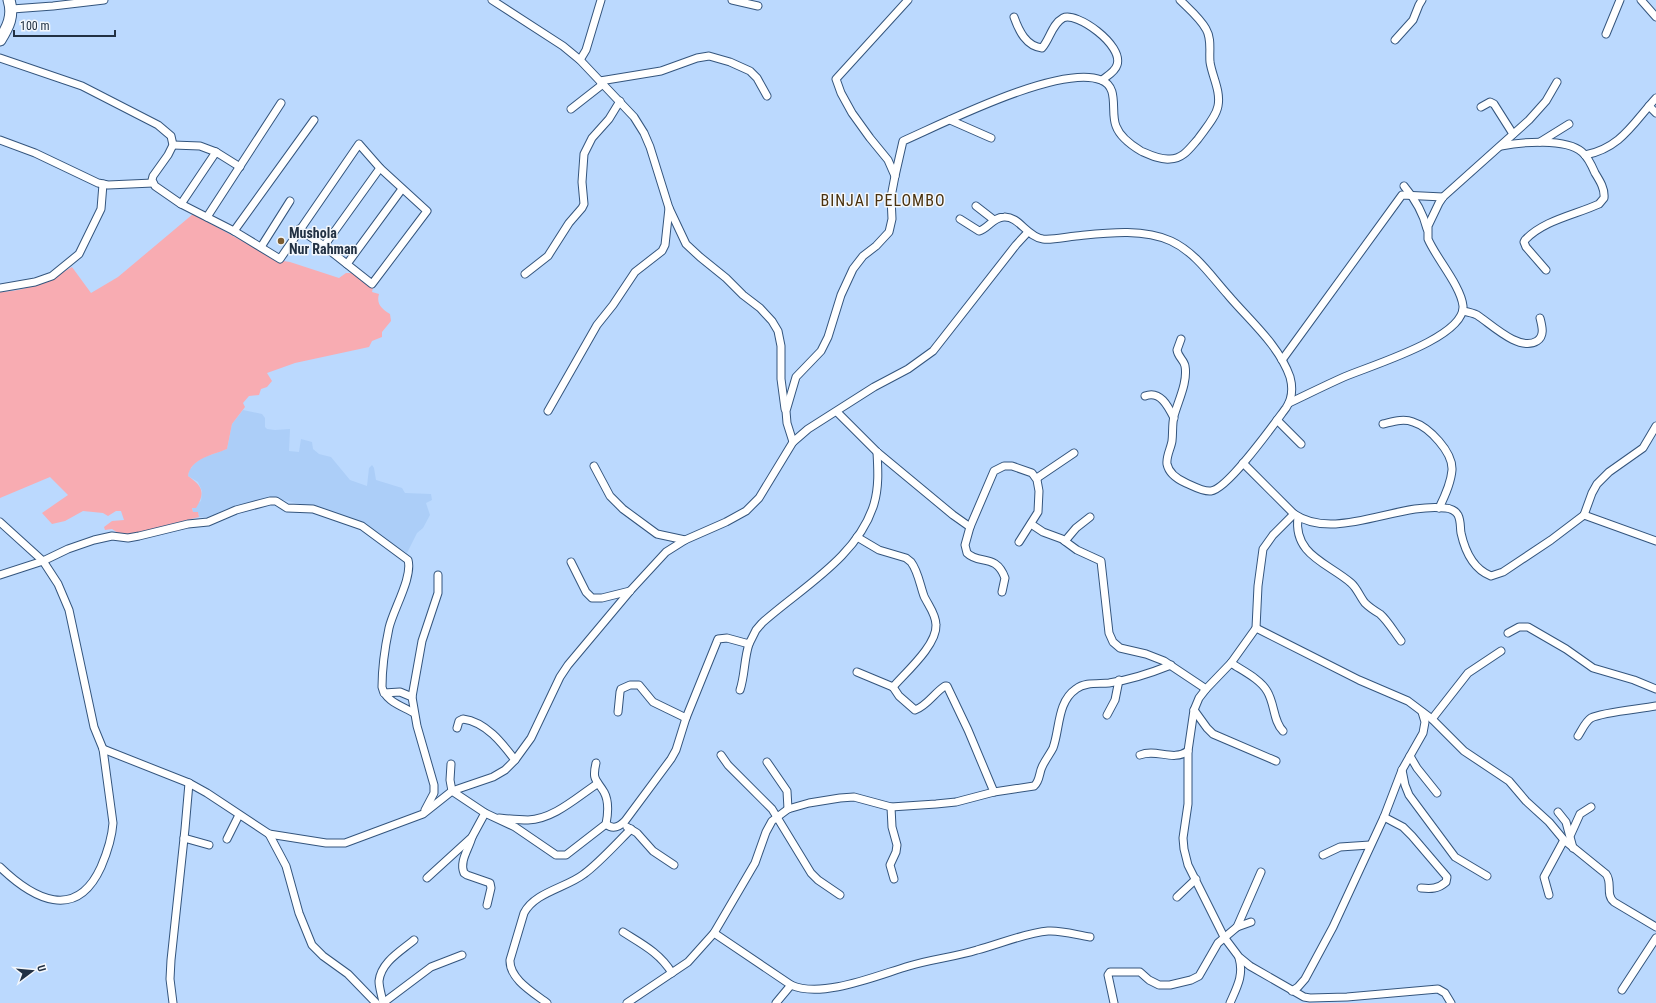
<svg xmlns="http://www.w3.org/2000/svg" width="1656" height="1003" viewBox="0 0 1656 1003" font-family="'Roboto Condensed',sans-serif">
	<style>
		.built { fill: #accef8 }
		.green { fill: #f8acb2 }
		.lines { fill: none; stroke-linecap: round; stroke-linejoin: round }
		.minor-casing { stroke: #34557d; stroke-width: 9 }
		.secondary-casing { stroke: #34557d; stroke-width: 13 }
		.minor { stroke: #fff; stroke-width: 7 }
		.secondary { stroke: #fff; stroke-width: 11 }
		.poi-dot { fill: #7c5d32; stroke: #f3f7fc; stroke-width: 1.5 }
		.labels { text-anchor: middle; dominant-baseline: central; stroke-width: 3; stroke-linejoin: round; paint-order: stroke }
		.poi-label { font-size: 14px; font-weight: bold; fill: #223143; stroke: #f3f7fc; text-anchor: start }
		.quarter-label { font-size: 16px; letter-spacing: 1px; fill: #4a320f; stroke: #f3f7fc }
	</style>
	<rect width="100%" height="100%" fill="#bbd9fe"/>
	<!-- built -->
	<polygon class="built" points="243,410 262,414 265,418 265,427 267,429 275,430 290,429 289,451 299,452 301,439 312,442 313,449 319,454 331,457 350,480 367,486 369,468 372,465 374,468 376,480 402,488 405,493 431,494 432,500 426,503 430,515 423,528 417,533 407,553 370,529 319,509 284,500 267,501 219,517 199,517 198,512 193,512 192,507 201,501 202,491 198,482 188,476 189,471 194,464 202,458 227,449 232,424"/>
	<!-- green -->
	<path class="green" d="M 193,214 L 277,260 L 290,262 L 339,278 L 346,273 L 352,273 L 373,288 L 372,292 L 379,294 C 376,304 382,309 390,314 L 391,321 L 382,332 L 382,337 L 372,341 L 369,347 L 295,363 L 267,373 L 272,381 L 267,387 L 261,389 L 259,395 L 249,396 L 243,403 L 245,407 L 232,424 L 227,449 C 213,455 191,458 188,476 C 202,486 206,492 196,508 L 192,508 L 193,512 L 198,512 L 199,517 L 128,535 L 118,533 L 112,529 L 105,530 L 104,527 L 112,521 L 124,520 L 121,511 L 116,511 L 108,516 L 103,513 L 83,511 L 65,521 L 52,524 L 42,513 L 68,495 L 50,477 L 0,498 L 0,292 C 27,291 49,281 72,267 L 91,293 L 118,277 Z"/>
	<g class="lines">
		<defs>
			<g id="minor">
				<polyline points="492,0 563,46 580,60 634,117 644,133 650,147 669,208 686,244 700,257 726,278 743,295 760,308 772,321 778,331 781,346 781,379 785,409"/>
				<polyline points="732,0 758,6"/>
				<polyline points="1641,0 1656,17"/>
				<polyline points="12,9 53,6 104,0"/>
				<path d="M 1014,17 C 1019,31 1026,46 1042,48 C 1050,39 1052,24 1063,18 C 1076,11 1124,45 1117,65 C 1115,72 1107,76 1102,80"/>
				<polyline points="1606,34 1620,0"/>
				<polyline points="1395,40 1413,20 1419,5 1422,0"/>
				<polyline points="0,58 82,86 158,125 171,136 173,145 168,155 153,176 152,180 155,186 181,204 234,231 280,259 359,144 380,168 427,211 372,284 324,246 299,229"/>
				<polyline points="580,60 586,50 601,0"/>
				<polyline points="600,81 661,71 697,58 709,56 730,62 750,71 757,78 767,96"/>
				<polyline points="1649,106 1656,113"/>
				<polyline points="1481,107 1490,102 1494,104 1513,134"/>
				<polyline points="571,109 603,84"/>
				<polyline points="950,120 991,138"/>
				<polyline points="0,140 35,153 98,183 108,185 153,183"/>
				<polyline points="1540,142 1569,124"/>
				<polyline points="173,145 200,146 216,152"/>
				<path d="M 1501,146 C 1521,142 1566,138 1582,152 C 1588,157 1592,166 1595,173 C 1600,181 1605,189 1604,198 L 1599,204 C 1575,215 1544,220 1525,240 L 1524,242 L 1526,247 L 1546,270"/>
				<path d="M 1585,155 C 1621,148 1633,123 1656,98"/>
				<polyline points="895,176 888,160 870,138 852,113 841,93 836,79 908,0"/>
				<path d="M 1404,186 C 1415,199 1423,212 1427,229"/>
				<polyline points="181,204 216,152 240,167"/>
				<polyline points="976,206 994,220"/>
				<polyline points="207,217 281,103"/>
				<path d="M 960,219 L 979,231 C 988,229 993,217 1004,217 C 1019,216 1027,237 1043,239 C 1053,240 1065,237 1076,236 C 1106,233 1142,228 1171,241 C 1195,252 1211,276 1228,295 C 1249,320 1279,345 1290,377 C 1293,388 1292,399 1286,408 C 1274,424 1228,489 1211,491 C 1203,492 1193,486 1186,483 C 1177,479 1169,474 1167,464 C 1166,456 1171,448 1172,441 C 1173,433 1172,424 1174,416 C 1178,401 1188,382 1185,366 C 1184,360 1178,357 1177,350 L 1181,339"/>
				<polyline points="234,231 314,120"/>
				<polyline points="324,246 380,168"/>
				<polyline points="261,247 290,201"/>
				<polyline points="347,264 402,189"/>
				<polyline points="525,274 548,256 569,223 582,208 584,204 582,182 584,154 592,138 609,119 620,101"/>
				<polyline points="0,288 35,282 52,276 79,254 101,209 103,184"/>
				<path d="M 1463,311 C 1468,312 1473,313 1477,315 C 1491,324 1519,352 1537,341 C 1545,336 1542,326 1540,318"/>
				<polyline points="1282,360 1402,195 1443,197"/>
				<path d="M 1145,396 C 1160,390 1168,406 1174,418"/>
				<path d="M 1289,403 C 1308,394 1326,385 1344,377 C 1369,366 1465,338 1463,306 C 1461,286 1436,258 1428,239 L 1428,226 L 1439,203 L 1443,197 L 1529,120 L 1546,101 L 1557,82"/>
				<polyline points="548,411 597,325 613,305 635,272 662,251 665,245 669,208"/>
				<path d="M 837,412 L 877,452 L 953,515 L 970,527 L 965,545 L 967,553 C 979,565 996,553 1005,578 L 1002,592"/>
				<polyline points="1277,420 1301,444"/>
				<path d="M 1383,424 C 1392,422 1403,418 1413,422 C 1429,427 1453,452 1452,470 C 1451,483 1445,496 1439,508"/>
				<path d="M 793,442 L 787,423 L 786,411 L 796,377 L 821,351 L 828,337 L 841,295 L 853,269 L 863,256 L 876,246 L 889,232 L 892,219 L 891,197 L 895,176 L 903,141 C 944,123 1060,64 1101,80 C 1120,87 1110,112 1116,126 C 1120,137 1131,145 1141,151 C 1150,155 1160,160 1170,159 C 1183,159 1190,148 1198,139 C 1205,129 1216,117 1218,106 C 1221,91 1212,76 1210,62 C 1209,51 1212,39 1206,29 C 1200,18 1189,9 1180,0"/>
				<path d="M 1243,463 L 1294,514 C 1335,542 1398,502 1445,508 C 1450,508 1456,511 1458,515 C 1461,521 1460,527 1461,533 C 1465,551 1473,569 1491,576 L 1503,572 L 1551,540 L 1584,515 L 1656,541"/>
				<polyline points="594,466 610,496 623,509 657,534 685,540"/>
				<polyline points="1037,478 1074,453"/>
				<polyline points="1584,515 1592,493 1597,484 1609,472 1643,448 1656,426"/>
				<path d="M 1298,517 C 1293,555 1328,563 1351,583 C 1357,588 1360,597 1365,603 C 1370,608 1375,611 1380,614 C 1388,621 1394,632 1401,641"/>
				<path d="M 0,522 L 43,561 L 58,584 L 69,610 L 94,727 L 103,749 L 113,823 C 112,838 107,853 101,867 C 76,922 33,899 0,867"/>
				<polyline points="1031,524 1043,532 1062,539 1077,550 1101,561 1109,633 1113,642 1120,648 1146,654 1164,661 1206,689 1231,663 1256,628 1258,586 1263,549 1273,535 1294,514"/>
				<polyline points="970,527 994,471 1004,466 1012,466 1032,473 1037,480 1039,491 1038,512 1019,542"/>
				<path d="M 857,537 L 879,550 L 906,558 L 911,562 C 918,571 920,585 924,596 C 928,605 936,614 936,625 C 937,645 906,672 893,687 L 857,672"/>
				<polyline points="1065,541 1076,528 1090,517"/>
				<polyline points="571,562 586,592 592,598 602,598 630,591"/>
				<path d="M 0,575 L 43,561 L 68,549 L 94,540 L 112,536 L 128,538 L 139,536 L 188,524 L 208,522 L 236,510 L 270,501 L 276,501 L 287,508 L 313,509 L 362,526 L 408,560 C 413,577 393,610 389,628 C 385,647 382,667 382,687 C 385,701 402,706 414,713"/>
				<path d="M 1256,628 L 1359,680 L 1408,701 L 1432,719 L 1464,751 L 1509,781 L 1526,801 L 1549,822 L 1564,840 L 1606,874 C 1613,883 1605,894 1614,902 L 1656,927"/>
				<polyline points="1508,633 1519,627 1528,627 1566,649 1593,668 1634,680 1656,689"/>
				<path d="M 1231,663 C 1243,671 1260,679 1267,691 C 1275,704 1273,721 1283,731"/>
				<path d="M 893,687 L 899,696 L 915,710 C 927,706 935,692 945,686 L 947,686 L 968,730 L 994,792"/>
				<polyline points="1206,689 1199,698 1194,710 1188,751 1188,804 1183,838 1184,849 1188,865 1224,937 1239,957 1250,966 1304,997 1310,998 1347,997 1438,989 1445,993 1451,1003"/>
				<path d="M 740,690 C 745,675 744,659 749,644"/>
				<polyline points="384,693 400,692 412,697"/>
				<polyline points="1194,710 1207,728 1213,734 1276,761"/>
				<polyline points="618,712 620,692 621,689 630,685 639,685 653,702 686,718"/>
				<polyline points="1107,715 1115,700 1119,680"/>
				<polyline points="1432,719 1468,673 1501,651"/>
				<path d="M 457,728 L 459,721 L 463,719 C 486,722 502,743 515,760"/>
				<path d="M 1578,736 C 1582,730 1585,722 1591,718 C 1603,712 1641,709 1656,706"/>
				<polyline points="103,749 189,783 207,793 269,834 326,843 345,843 423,814 452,791 493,777 505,770 515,760 531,738 560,677 568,665 630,591 666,552 685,540 726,522 746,511 759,498 793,442 808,429 874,387 908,369 933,351 1016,245 1028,232"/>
				<polyline points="721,755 728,765 772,809 811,873 818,880 840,895"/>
				<path d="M 1140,755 C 1156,748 1173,762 1188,751"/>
				<polyline points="1410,756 1417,768 1437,793"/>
				<polyline points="767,762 787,791 788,809"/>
				<path d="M 451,764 L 450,780 L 452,791 L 485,813 L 515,827 L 556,855 L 566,855 L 606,824 C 608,814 609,801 604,792 C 596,779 592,780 596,763"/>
				<polyline points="1402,770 1405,785 1409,795 1455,857 1487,876"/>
				<polyline points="891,807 892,827 897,845 896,852 890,865 894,879"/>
				<polyline points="425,810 434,793 434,785 417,726 412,697 422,641 438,593 438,575"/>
				<polyline points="1558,812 1566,822 1573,848"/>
				<path d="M 1384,817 L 1403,827 L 1412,836 L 1447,877 L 1446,882 C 1438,889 1431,889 1421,888"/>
				<path d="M 499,818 C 509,819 518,820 528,820 C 554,819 577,797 597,784"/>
				<path d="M 606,824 C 613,830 619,827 625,821 L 671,759 L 676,750 L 686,718 L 718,639 L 727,638 L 749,644 L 756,630 L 762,623 C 801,588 858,557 874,504 C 879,487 878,470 877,452"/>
				<polyline points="627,827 637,833 653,851 674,865"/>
				<polyline points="269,834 286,866 299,913 312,945 323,956 348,974 376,1003"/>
				<polyline points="1571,834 1580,814 1591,807"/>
				<path d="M 472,837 C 469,849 459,861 464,873 L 467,875 L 490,883 L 491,888 L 487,905"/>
				<polyline points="184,838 209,845"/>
				<polyline points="227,839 239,815"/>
				<polyline points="1323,855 1340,847 1370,845"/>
				<polyline points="427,878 472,837 485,813"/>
				<polyline points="1549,895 1544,877 1564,840"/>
				<polyline points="1177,897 1196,879"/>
				<polyline points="1237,927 1251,922"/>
				<path d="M 623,932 C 642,944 660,953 672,973"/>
				<polyline points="714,933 791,985 776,1003"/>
				<path d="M 791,985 C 822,999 878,975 909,966 C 932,959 955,957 977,950 C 1000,944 1025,933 1048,931 C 1061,930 1077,935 1090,937"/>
				<polyline points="1622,990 1656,938"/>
				<polyline points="1292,991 1298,987 1305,979 1333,927 1384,817 1402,770 1423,733 1425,722 1422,712"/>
				<polyline points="173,1003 170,979 171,960 185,829 189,783"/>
				<polyline points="383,1003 431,967 462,955"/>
				<path d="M 383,1003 C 382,996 379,988 379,981 C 381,962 401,951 414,940"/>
				<path d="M 547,1003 C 534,993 509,979 510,960 L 524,913 C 535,892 566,888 584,874 C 599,863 617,843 631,829"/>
				<path d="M 627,1003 L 688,962 L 714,933 L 748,875 L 755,863 L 766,832 L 772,821 L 788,809 L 809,803 L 840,798 L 854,797 L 891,807 L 936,804 L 956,802 L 994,792 L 1034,786 C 1040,781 1039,773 1042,767 C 1045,760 1050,754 1053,748 C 1060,729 1057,702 1076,689 C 1085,682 1098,684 1109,683 C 1130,680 1151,673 1171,665"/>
				<polyline points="1114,1003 1108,975 1110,972 1140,972 1149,980 1159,985 1170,985 1191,980 1199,976 1218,943 1237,927 1261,872"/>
				<path d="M 1230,1003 C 1237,987 1244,975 1239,958"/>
			</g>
			<path id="secondary" d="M 0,40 C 8,27 14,16 9,0"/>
		</defs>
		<!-- minor casing -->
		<use href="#minor" class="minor-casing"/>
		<!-- secondary casing -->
		<use href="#secondary" class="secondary-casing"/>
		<!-- minor -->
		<use href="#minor" class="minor"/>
		<!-- secondary -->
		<use href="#secondary" class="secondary"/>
	</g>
	<!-- markers -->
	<circle class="poi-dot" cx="281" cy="241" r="4"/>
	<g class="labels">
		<!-- poi labels -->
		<g class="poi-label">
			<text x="289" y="233">Mushola<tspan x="289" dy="16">Nur Rahman</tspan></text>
		</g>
		<!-- quarter labels -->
		<g class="quarter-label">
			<text x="883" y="200">BINJAI PELOMBO</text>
		</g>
	</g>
	<!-- north arrow -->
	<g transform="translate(32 971) rotate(74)" stroke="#f3f7fc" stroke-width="3" paint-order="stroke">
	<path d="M0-3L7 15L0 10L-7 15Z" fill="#223143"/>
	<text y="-6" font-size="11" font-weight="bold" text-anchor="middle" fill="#223143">U</text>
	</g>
	<!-- scale -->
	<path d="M14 30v6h101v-6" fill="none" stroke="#223143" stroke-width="2"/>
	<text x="20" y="30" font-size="12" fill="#223143" stroke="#f3f7fc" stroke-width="3" paint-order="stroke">100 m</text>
</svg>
